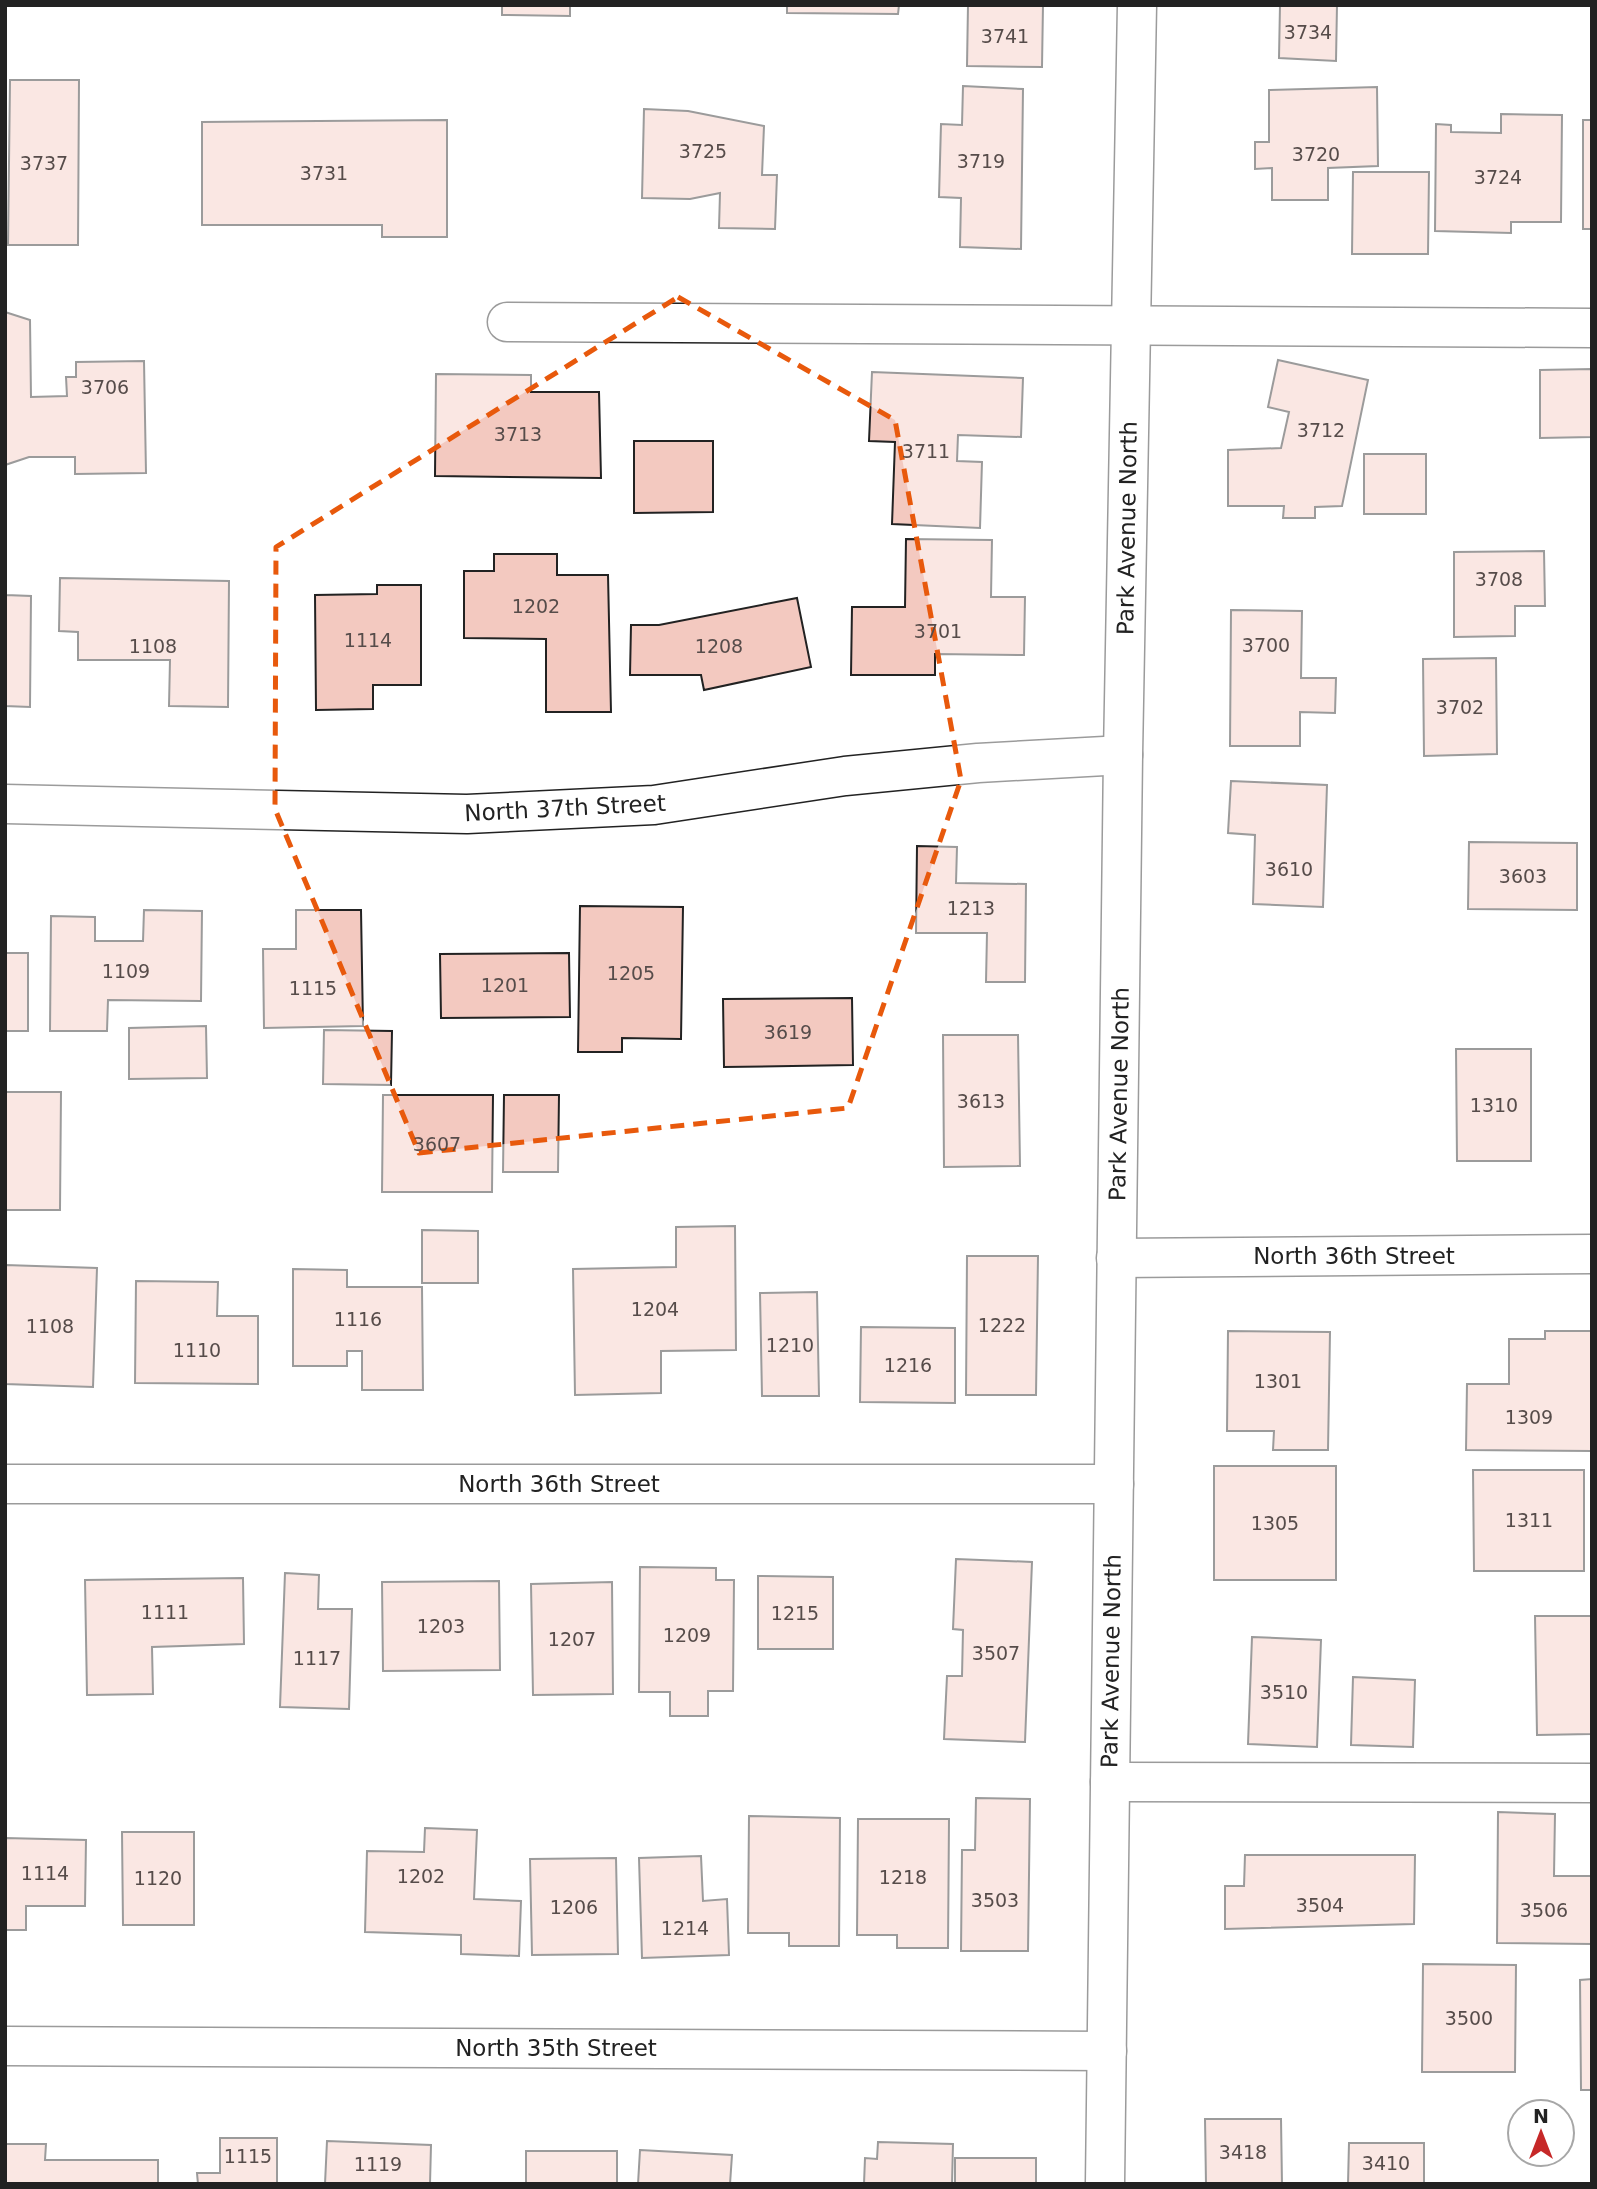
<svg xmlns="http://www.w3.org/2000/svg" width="1597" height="2189" viewBox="0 0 1597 2189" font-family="'DejaVu Sans',sans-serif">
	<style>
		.building { fill: #f3c9c0; stroke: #222; stroke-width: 2 }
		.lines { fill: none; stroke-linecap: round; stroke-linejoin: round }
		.minor-casing { stroke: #222; stroke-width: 41 }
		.minor { stroke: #fff; stroke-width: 38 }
		.marked { fill: none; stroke: #e8590c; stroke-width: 5; stroke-dasharray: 14 9; stroke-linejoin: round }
		.labels { text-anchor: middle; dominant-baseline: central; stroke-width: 5; stroke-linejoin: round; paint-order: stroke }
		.number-label { font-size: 19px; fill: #564c4a }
		.street-label { font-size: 23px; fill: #222; stroke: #fff }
	</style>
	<rect width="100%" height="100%" fill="#fff"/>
	<!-- building -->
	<g class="building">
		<polygon points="502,5 570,5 570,16 502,15"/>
		<polygon points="787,5 899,5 898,14 787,13"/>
		<polygon points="968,5 1043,5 1042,67 967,66"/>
		<polygon points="1280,5 1337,5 1336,61 1279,58"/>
		<polygon points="10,80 79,80 78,245 8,245"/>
		<polygon points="963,86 1023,89 1021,249 960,247 961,198 939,197 941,124 962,125"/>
		<polygon points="1377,87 1378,166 1328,168 1328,200 1272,200 1272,168 1255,169 1255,142 1269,142 1269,90"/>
		<polygon points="644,109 688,111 764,126 762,175 777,175 775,229 719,228 720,193 690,199 642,198"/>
		<polygon points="1501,114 1562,115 1561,222 1511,222 1511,233 1435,231 1436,124 1451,125 1451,132 1501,133"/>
		<polygon points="447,120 447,237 382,237 382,225 202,225 202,122"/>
		<rect x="1583" y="120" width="9" height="109"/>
		<polygon points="1353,172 1429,172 1428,254 1352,254"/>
		<polygon points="5,312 30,320 31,397 67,396 66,377 76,377 76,362 144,361 146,473 75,474 75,457 29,457 5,465"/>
		<polygon points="1278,360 1368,380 1342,506 1315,507 1315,518 1283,518 1284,506 1228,506 1228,450 1281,448 1289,412 1268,407"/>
		<polygon points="1592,369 1592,437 1540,438 1540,370"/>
		<polygon points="872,372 1023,378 1021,437 958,435 957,461 982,462 980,528 892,524 895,442 869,441"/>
		<polygon points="436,374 531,375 531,392 599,392 601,478 435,476"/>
		<polygon points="634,441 713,441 713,512 634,513"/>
		<rect x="1364" y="454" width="62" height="60"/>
		<polygon points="906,539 992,540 991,597 1025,597 1024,655 935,654 935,675 851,675 852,607 905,607"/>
		<polygon points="1544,551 1545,606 1515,606 1515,636 1454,637 1454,552"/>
		<polygon points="494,554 557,554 557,575 608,575 611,712 546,712 546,639 464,638 464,571 494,571"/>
		<polygon points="5,575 6,595 31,596 30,707 5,706"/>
		<polygon points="60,578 229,581 228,707 169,706 170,660 78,660 78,632 59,631"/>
		<polygon points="377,585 421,585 421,685 373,685 373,709 316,710 315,595 377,594"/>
		<polygon points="797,598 811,667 704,690 701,675 630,675 631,625 659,625"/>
		<polygon points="1231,610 1302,611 1301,678 1336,678 1335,713 1300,712 1300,746 1230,746"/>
		<polygon points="1496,658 1497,754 1424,756 1423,659"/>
		<polygon points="1231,781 1327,785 1323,907 1253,904 1255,835 1228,833"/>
		<polygon points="1469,842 1577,843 1577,910 1468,909"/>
		<polygon points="917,846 957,847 956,883 1026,884 1025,982 986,982 987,933 916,933"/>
		<polygon points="580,906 683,907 681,1039 622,1038 622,1052 578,1052"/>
		<polygon points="144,910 202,911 201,1001 108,1000 107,1031 50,1031 51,916 95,917 95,941 143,941"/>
		<polygon points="296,910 361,910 363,1026 264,1028 263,949 296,949"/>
		<rect x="5" y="953" width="23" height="78"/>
		<polygon points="569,953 570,1017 441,1018 440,954"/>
		<polygon points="852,998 853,1065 724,1067 723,999"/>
		<polygon points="206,1026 207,1078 129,1079 129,1028"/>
		<polygon points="324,1030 392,1031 391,1085 323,1084"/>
		<polygon points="943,1035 1018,1035 1020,1166 944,1167"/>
		<polygon points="1456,1049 1531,1049 1531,1161 1457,1161"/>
		<polygon points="5,1092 61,1092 60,1210 5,1210"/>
		<polygon points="383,1095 493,1095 492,1192 382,1192"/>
		<polygon points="504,1095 559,1095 558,1172 503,1172"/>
		<polygon points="735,1226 736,1350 661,1351 661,1393 575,1395 573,1269 676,1267 676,1227"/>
		<polygon points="422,1230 478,1231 478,1283 422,1283"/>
		<polygon points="967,1256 1038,1256 1036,1395 966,1395"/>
		<polygon points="5,1265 97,1268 93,1387 5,1384"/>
		<polygon points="293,1269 347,1270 347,1287 422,1287 423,1390 362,1390 362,1351 347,1351 347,1366 293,1366"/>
		<polygon points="136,1281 218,1282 217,1316 258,1316 258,1384 135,1383"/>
		<polygon points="817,1292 819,1396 762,1396 760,1293"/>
		<polygon points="861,1327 955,1328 955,1403 860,1402"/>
		<polygon points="1228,1331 1330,1332 1328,1450 1273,1450 1274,1431 1227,1431"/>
		<polygon points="1545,1331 1592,1331 1592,1451 1466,1450 1467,1384 1509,1384 1509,1339 1545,1339"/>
		<rect x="1214" y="1466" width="122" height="114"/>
		<polygon points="1473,1470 1584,1470 1584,1571 1474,1571"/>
		<polygon points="956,1559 1032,1562 1025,1742 944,1739 947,1676 962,1676 963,1630 953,1629"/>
		<polygon points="640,1567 716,1568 716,1580 734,1580 733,1691 708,1691 708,1716 670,1716 670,1692 639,1692"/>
		<polygon points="285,1573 319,1575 318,1609 352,1609 349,1709 280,1707"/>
		<polygon points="758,1576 833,1577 833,1649 758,1649"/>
		<polygon points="243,1578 244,1644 152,1647 153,1694 87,1695 85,1580"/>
		<polygon points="499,1581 500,1670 383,1671 382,1582"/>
		<polygon points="612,1582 613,1694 533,1695 531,1584"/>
		<polygon points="1535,1616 1592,1616 1591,1734 1537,1735"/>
		<polygon points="1252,1637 1321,1640 1317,1747 1248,1744"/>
		<polygon points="1353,1677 1415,1680 1413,1747 1351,1745"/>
		<polygon points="976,1798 1030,1799 1028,1951 961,1951 962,1850 975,1850"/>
		<polygon points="1498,1812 1555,1814 1554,1876 1592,1876 1592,1944 1497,1943"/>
		<polygon points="749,1816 840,1818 839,1946 789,1946 789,1933 748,1933"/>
		<polygon points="858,1819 949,1819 948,1948 897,1948 897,1935 857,1935"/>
		<polygon points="425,1828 477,1830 474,1899 521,1901 519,1956 461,1954 461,1935 365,1932 367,1851 424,1852"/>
		<polygon points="122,1832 194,1832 194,1925 123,1925"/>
		<polygon points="5,1838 86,1840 85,1906 26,1906 26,1930 5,1930"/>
		<polygon points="1245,1855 1415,1855 1414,1924 1225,1929 1225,1886 1244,1886"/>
		<polygon points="701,1856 703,1901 727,1899 729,1955 642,1958 639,1858"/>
		<polygon points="616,1858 618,1954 532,1955 530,1859"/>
		<polygon points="1423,1964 1516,1965 1515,2072 1422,2072"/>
		<polygon points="1592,1979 1592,2090 1581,2090 1580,1980"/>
		<polygon points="1205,2119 1281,2119 1282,2184 1206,2184"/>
		<polygon points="220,2138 277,2138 277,2184 198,2184 197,2173 220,2173"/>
		<polygon points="327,2141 431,2145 430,2184 325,2184"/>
		<polygon points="878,2142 953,2144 952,2184 864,2184 865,2158 877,2159"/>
		<polygon points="1349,2143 1424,2143 1424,2184 1348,2184"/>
		<polygon points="5,2144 46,2144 45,2160 158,2160 158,2184 5,2184"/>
		<polygon points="640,2150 732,2155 730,2184 638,2184"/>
		<rect x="526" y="2151" width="91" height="33"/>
		<rect x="955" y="2158" width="81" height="26"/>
	</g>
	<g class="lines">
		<defs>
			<g id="minor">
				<polyline points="507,322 1592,328"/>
				<polyline points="5,804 467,814 654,805 845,776 978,763 1123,755"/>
				<polyline points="1116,1258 1592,1254"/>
				<polyline points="5,1484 1114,1484"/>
				<polyline points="1110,1782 1592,1783"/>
				<polyline points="5,2046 1107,2051"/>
				<polyline points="1105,2184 1123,755 1137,5"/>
			</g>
		</defs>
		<!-- minor casing -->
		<use href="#minor" class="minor-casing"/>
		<!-- minor -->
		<use href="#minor" class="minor"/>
	</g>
	<!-- marked area -->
	<path d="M0 0H1597V2189H0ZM 678,297 L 895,420 L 961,780 L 848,1108 L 419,1153 L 275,809 L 276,547 Z" fill="#fff" fill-opacity=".55" fill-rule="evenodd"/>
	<path class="marked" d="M 678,297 L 895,420 L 961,780 L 848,1108 L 419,1153 L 275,809 L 276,547 Z"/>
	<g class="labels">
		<!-- number labels -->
		<g class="number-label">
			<text x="1308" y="32">3734</text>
			<text x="1005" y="36">3741</text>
			<text x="703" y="151">3725</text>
			<text x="1316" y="154">3720</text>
			<text x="981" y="161">3719</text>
			<text x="44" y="163">3737</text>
			<text x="324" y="173">3731</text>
			<text x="1498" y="177">3724</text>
			<text x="105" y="387">3706</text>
			<text x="1321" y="430">3712</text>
			<text x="518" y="434">3713</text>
			<text x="926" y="451">3711</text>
			<text x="1499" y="579">3708</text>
			<text x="536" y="606">1202</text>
			<text x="938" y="631">3701</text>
			<text x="368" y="640">1114</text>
			<text x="1266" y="645">3700</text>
			<text x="153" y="646">1108</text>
			<text x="719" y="646">1208</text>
			<text x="1460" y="707">3702</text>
			<text x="1289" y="869">3610</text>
			<text x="1523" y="876">3603</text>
			<text x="971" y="908">1213</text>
			<text x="126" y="971">1109</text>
			<text x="631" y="973">1205</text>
			<text x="505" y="985">1201</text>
			<text x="313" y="988">1115</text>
			<text x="788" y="1032">3619</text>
			<text x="981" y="1101">3613</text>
			<text x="1494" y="1105">1310</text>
			<text x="437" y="1144">3607</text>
			<text x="655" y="1309">1204</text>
			<text x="358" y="1319">1116</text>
			<text x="1002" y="1325">1222</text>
			<text x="50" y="1326">1108</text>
			<text x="790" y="1345">1210</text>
			<text x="197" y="1350">1110</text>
			<text x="908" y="1365">1216</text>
			<text x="1278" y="1381">1301</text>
			<text x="1529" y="1417">1309</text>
			<text x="1529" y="1520">1311</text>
			<text x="1275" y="1523">1305</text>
			<text x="165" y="1612">1111</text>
			<text x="795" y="1613">1215</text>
			<text x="441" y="1626">1203</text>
			<text x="687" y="1635">1209</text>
			<text x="572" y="1639">1207</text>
			<text x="996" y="1653">3507</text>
			<text x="317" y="1658">1117</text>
			<text x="1284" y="1692">3510</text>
			<text x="45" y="1873">1114</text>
			<text x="421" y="1876">1202</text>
			<text x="903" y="1877">1218</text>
			<text x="158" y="1878">1120</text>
			<text x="995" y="1900">3503</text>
			<text x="1320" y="1905">3504</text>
			<text x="574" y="1907">1206</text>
			<text x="1544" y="1910">3506</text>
			<text x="685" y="1928">1214</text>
			<text x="1469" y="2018">3500</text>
			<text x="1243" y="2152">3418</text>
			<text x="248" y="2156">1115</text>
			<text x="1386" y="2163">3410</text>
			<text x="378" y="2164">1119</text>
		</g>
		<!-- street labels -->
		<g class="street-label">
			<text transform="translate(1127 528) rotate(-89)">Park Avenue North</text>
			<text transform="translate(565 808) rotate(-3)">North 37th Street</text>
			<text transform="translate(1119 1094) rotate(-89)">Park Avenue North</text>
			<text x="1354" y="1256">North 36th Street</text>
			<text x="559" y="1484">North 36th Street</text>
			<text transform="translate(1111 1661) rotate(-89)">Park Avenue North</text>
			<text x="556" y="2048">North 35th Street</text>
		</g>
	</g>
	<!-- border -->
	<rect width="1597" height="2189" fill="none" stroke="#222222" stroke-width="14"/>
	<!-- north arrow -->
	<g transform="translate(1541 2133)"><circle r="33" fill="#ffffff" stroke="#a7a7a7" stroke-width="2"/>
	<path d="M0-5L12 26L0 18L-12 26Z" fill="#c62828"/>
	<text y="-10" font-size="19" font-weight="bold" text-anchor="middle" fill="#222222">N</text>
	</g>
</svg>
